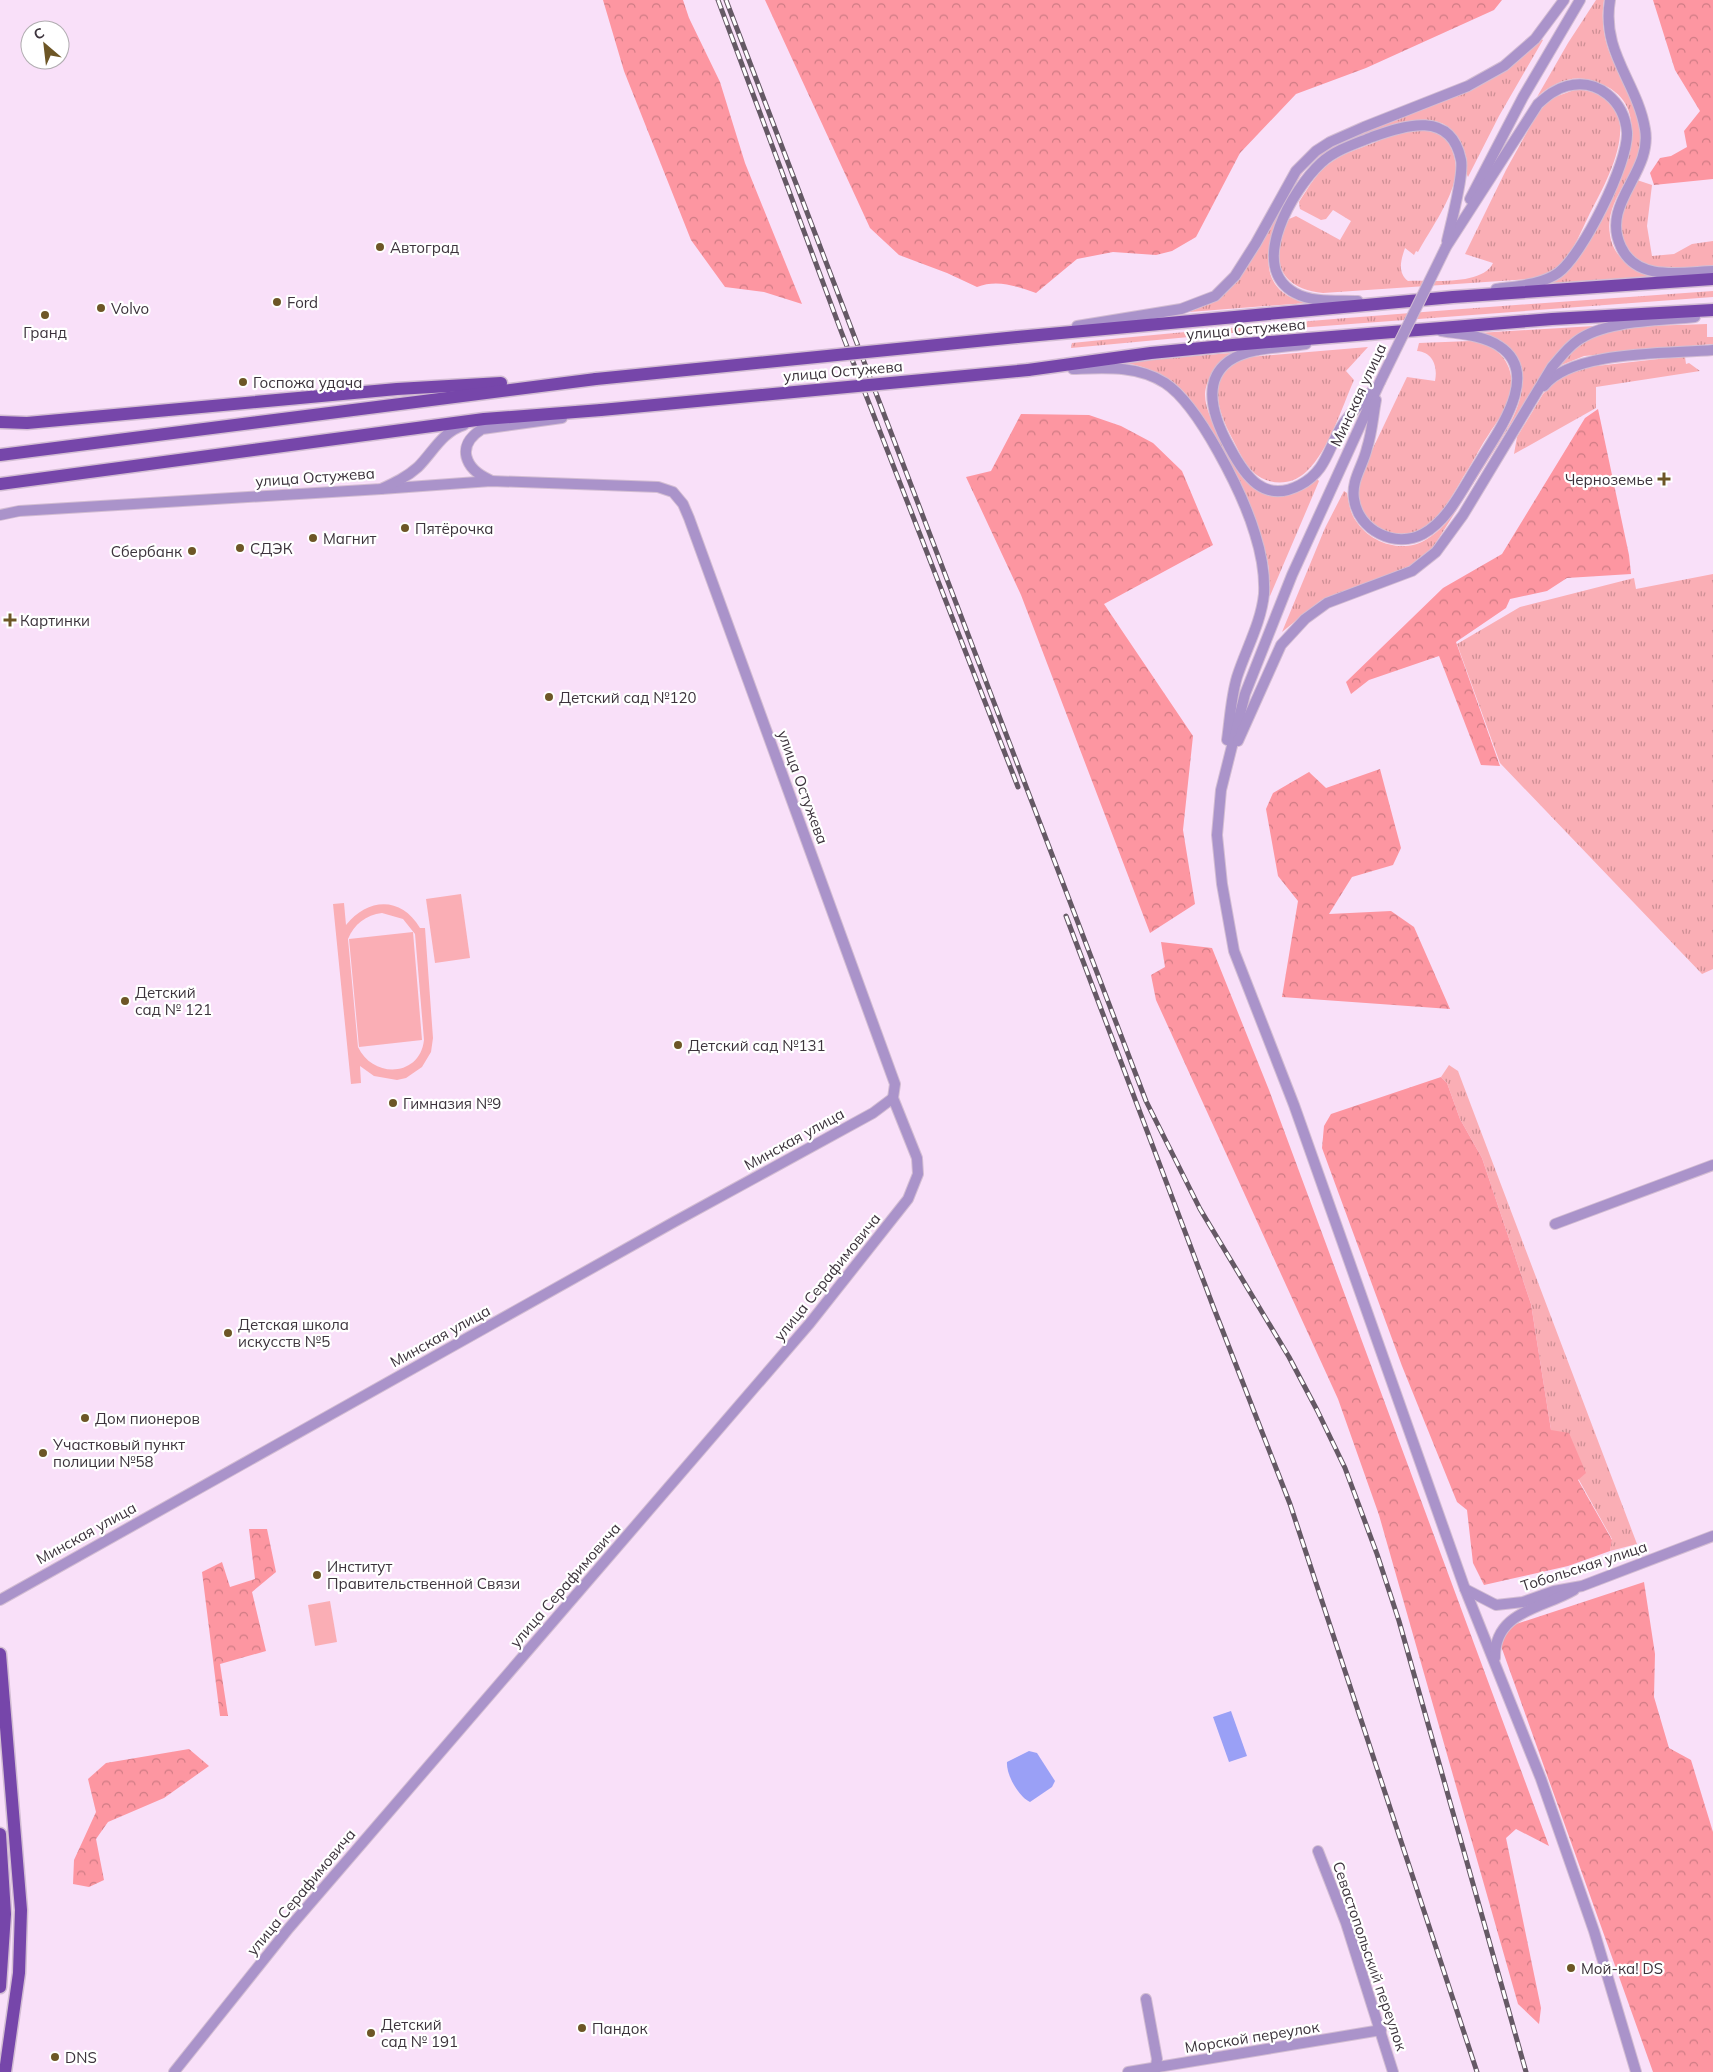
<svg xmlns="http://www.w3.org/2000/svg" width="1713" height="2072" viewBox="0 0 1713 2072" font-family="Mulish,sans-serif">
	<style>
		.grass { fill: url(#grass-tufts) }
		.forest { fill: url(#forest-crowns) }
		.park { fill: #faaeb5; fill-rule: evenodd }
		.water { fill: #9aa0f6 }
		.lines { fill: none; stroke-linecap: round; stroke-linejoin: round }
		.minor-casing { stroke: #d3bdd3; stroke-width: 12 }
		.major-casing { stroke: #d3bdd3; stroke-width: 15 }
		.minor { stroke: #aa93ca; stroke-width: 10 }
		.major { stroke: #7646aa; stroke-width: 12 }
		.rail-casing { stroke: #655965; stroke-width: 5 }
		.rail { stroke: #fff; stroke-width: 3; stroke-dasharray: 9; stroke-linecap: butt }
		.minor-bridge-casing { stroke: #d3bdd3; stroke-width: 12; stroke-linecap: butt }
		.major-bridge-casing { stroke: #d3bdd3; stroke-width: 15; stroke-linecap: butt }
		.minor-bridge { stroke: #aa93ca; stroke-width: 10 }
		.major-bridge { stroke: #7646aa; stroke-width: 12 }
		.poi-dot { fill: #6d5626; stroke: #fff; stroke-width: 2 }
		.labels { text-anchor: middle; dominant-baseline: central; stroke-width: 4.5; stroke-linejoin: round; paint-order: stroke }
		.poi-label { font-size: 15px; fill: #3c333c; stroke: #fff; text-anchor: start }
		.street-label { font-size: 15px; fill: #3c333c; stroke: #fff }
	</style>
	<defs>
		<pattern id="grass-tufts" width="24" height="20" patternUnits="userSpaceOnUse" patternTransform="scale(1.25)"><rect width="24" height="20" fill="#faaeb5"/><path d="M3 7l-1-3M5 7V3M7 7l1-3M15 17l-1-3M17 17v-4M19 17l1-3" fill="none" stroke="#cc8e94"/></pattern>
		<pattern id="forest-crowns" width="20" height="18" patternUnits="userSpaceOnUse" patternTransform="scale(1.25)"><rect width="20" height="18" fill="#fd96a1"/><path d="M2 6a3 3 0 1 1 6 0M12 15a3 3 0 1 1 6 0" fill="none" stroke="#ce7b84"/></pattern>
	</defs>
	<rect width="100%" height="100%" fill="#f9e0f9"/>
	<!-- grass -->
	<g class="grass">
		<path d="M 1596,0 L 1604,0 C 1595,59 1637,85 1641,134 C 1644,171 1603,197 1610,235 C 1613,257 1632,269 1651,277 L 1548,284 C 1576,271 1587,243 1601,217 C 1623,176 1661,101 1593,81 C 1572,74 1553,83 1537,97 L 1568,43 Z"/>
		<path d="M 1541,39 L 1543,40 L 1499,116 L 1468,177 C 1466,174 1467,168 1467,163 C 1466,149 1457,133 1445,125 C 1419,108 1332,144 1311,163 C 1300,174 1292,190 1285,204 C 1267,242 1252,289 1306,303 L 1189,312 L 1211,303 L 1311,160 L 1335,144 L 1492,79 L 1514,64 Z"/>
		<path d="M 1577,89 C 1652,97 1611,174 1590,213 C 1581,231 1573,254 1557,268 C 1549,274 1539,277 1529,279 L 1323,293 C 1275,288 1271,257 1289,219 L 1296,216 L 1340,240 L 1351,221 L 1333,210 L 1326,219 L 1321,220 L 1300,209 L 1299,202 C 1309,187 1317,171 1333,161 C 1344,153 1358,149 1371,144 C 1395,134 1439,115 1452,150 C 1455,157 1456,165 1456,172 C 1454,197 1430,230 1418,252 L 1416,251 L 1414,255 L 1405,248 C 1401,260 1397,272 1408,281 C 1431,280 1482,286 1493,263 L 1465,254 L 1506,170 L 1538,112 L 1552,98 Z"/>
		<path d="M 1637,180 L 1652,185 L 1647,226 L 1652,256 L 1674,254 L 1692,244 L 1713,241 L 1713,266 C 1683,268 1642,277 1625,245 C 1620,236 1619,222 1622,211 C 1625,201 1633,190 1637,180 Z"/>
		<path d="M 1713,291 L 1713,297 L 1243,332 L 1071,348 L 1072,343 C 1285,321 1499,306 1713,291 Z"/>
		<path d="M 1707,324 L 1707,337 L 1713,337 L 1713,344 L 1584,356 L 1559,366 C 1567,356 1574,348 1584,342 C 1614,323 1672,326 1707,324 Z"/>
		<path d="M 1594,326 L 1569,341 L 1550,362 L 1432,549 L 1410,566 L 1320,601 L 1282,632 L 1325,528 L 1344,491 L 1347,493 C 1349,503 1350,513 1356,521 C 1371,544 1404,554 1427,539 C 1452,524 1465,494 1480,470 C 1500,438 1535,400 1517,359 C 1509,343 1495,336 1478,333 Z"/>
		<path d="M 1471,341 C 1505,345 1520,374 1507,405 C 1503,415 1495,424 1489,434 C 1482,444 1476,456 1470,466 C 1457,486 1445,514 1425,527 C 1401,543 1365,530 1359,501 C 1357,489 1361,478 1364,467 L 1406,379 L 1407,377 L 1435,381 C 1438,367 1433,352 1417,351 L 1419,343 Z"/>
		<path d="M 1368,347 L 1346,371 L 1354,380 C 1342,407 1329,450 1307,471 C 1289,489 1261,485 1247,465 C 1241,457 1237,447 1232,438 C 1215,406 1206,372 1249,357 Z"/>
		<path d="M 1231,353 C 1219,361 1206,378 1205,394 C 1205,411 1215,426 1222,440 C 1244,482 1268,519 1317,479 L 1319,481 L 1270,596 L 1268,595 C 1269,585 1270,574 1268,564 C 1262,526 1208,413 1180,388 C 1161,372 1142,365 1118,362 Z"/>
		<polygon points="1676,357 1685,357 1686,364 1689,363 1700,371 1596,387 1596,408 1514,454 1517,437 1543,394 1556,380 1579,368"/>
		<polygon points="1713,574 1713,969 1702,974 1500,763 1457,644 1520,607 1634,578 1636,589"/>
		<polygon points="1449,1065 1458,1071 1637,1544 1610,1551 1612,1539 1551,1430 1531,1304 1482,1158 1460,1119 1447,1083 1441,1077"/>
	</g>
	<!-- forest -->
	<g class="forest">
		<polygon points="603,0 683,0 689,18 720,82 745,163 802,304 764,292 725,287 691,240 624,71"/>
		<path d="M 765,0 L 1502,0 L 1494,10 L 1366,68 L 1296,94 L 1240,153 L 1196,237 L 1172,251 L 1156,255 L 1113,252 L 1077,259 L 1036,293 C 1016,286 997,279 977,287 L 947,273 L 899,255 L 870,228 Z"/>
		<polygon points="1653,0 1713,0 1713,179 1654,185 1650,173 1660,158 1671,156 1687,147 1684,131 1700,111 1675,70"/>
		<polygon points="1598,409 1629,555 1631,574 1567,578 1547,591 1510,599 1506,608 1456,642 1500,766 1481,765 1439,656 1369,680 1351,694 1346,682 1443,588 1502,554 1585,418"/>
		<polygon points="1021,414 1089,415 1121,426 1153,443 1182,471 1213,545 1104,604 1193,736 1183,830 1195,904 1150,933 1021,595 966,477 991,471"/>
		<polygon points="1380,769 1401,848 1393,865 1352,877 1329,914 1391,911 1414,927 1450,1009 1282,997 1298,901 1278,876 1266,809 1273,793 1309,772 1326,788"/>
		<polygon points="1161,942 1212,948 1269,1090 1549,1846 1516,1829 1506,1838 1541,2008 1539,2024 1518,2004 1379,1515 1338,1399 1156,1000 1151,975 1165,967"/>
		<polygon points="1441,1077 1447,1083 1460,1119 1482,1158 1531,1304 1551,1430 1569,1433 1586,1473 1578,1480 1612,1540 1610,1551 1568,1566 1484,1585 1473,1563 1467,1510 1457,1502 1402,1366 1322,1148 1324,1126 1331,1114"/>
		<polygon points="249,1529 267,1529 276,1572 252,1592 266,1651 220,1664 228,1716 220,1716 202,1572 222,1562 230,1587 255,1579"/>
		<polygon points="1644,1582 1655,1654 1654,1697 1669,1748 1691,1760 1713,1832 1713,2072 1653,2072 1501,1646 1502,1638 1510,1626"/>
		<polygon points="189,1749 209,1766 164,1798 108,1822 96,1839 104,1880 89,1887 73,1884 74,1860 96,1812 88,1779 106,1763"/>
	</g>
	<!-- park -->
	<g class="park">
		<polygon points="461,894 470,958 435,963 426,899"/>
		<path d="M 344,903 L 346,925 C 368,898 401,896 420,928 L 425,928 L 433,1038 L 431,1052 L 422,1067 L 406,1078 L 397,1080 L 374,1076 L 360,1066 L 361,1083 L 351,1084 L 333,904 ZM 382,913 L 403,919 L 415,934 L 424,1040 C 420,1077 373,1079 358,1047 L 348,939 C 354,924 366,915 382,913 Z"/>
		<polygon points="413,932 422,1040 359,1047 349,939"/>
		<polygon points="330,1601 337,1642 315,1646 308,1605"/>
	</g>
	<!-- water -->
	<g class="water">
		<polygon points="1231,1711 1247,1756 1229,1762 1213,1717"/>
		<path d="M 1029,1751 L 1037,1753 L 1055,1781 L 1052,1787 L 1030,1802 C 1019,1797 1006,1775 1007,1762 Z"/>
	</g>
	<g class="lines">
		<defs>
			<g id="minor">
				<path d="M 1610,0 C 1601,52 1637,82 1645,129 C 1653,173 1600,203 1621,247 C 1637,282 1682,272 1713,271"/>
				<polyline points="1470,199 1523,97 1580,0"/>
				<path d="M 1446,247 L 1538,104 C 1547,96 1555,89 1567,86 C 1598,78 1624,101 1627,132 C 1629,162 1582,256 1558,273 C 1541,285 1516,286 1496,289"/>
				<path d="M 1358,301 C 1338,300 1313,303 1295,293 C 1246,266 1294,188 1321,163 C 1335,150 1355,144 1372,137 C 1405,125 1451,110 1461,160 C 1464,175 1451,223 1447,241"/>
				<polyline points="1077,326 1181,309 1215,296 1235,276 1256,243 1296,171 1316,151 1330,142 1364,127 1468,86 1504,66 1535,39 1564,0"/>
				<path d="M 1306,344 C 1282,348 1249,347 1229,361 C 1199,383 1216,423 1230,448 C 1245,476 1264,504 1300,485 C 1327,471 1328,447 1343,424 C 1351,412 1363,401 1373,390"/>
				<path d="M 1073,369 C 1104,368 1137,365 1165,383 C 1199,405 1243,494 1255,534 C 1261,553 1265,574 1264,594 C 1261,623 1246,649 1237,677 C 1231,697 1230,719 1227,740"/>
				<polyline points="1380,382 1292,575 1245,694 1221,790 1217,835 1222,884 1234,951 1294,1105 1465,1589 1541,1779 1594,1931 1636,2072"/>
				<path d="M 1544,386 C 1572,350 1670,354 1713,350"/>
				<path d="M 1376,400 C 1373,416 1372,433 1367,448 C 1363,466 1351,480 1354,499 C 1358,530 1395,549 1423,534 C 1449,520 1464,486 1479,463 C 1496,434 1543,374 1499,346 C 1483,335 1459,334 1441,331"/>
				<path d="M 490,480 C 465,469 455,446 482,429 L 562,418"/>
				<polyline points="381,489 491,481 658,487 673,492 683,504 689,518 895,1084 893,1098"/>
				<path d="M 0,515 L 19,511 L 381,489 C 394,483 407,477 418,467 C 433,452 442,432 464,425"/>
				<path d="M 1238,741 L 1281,645 L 1305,619 L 1327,603 L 1412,571 L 1436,552 L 1463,515 L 1552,367 C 1560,358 1567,348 1577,341 C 1605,320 1660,321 1695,317"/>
				<polyline points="1555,1224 1713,1165"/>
				<polyline points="1465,1589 1496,1605 1523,1602 1554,1591 1582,1586 1713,1536"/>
				<polyline points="0,1600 674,1222 873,1113 893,1098"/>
				<path d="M 1495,1658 C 1494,1611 1542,1609 1574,1590"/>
				<polyline points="1318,1851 1346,1923 1393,2072"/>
				<polyline points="1146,1999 1157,2059 1155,2072"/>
				<polyline points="174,2072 289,1928 810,1323 908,1199 918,1174 917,1158 893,1098"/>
				<polyline points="1128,2072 1381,2030"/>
			</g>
			<g id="major">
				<polyline points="1017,337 1453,297 1713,279"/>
				<polyline points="1028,370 1151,353 1233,345 1552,319 1713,310"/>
				<polyline points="0,422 27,423 397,389 501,383"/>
				<polyline points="0,455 596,379"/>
				<polyline points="0,484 484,419 601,410"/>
				<polyline points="0,1654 21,1910 19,1973 5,2072"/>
				<polyline points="0,1834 5,1914 0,1987"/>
			</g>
		</defs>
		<!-- minor casing -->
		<use href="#minor" class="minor-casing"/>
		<!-- major casing -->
		<use href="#major" class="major-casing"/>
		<!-- minor -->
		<use href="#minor" class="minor"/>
		<!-- major -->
		<use href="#major" class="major"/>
		<defs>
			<g id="rail">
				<polyline points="718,0 841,331 1018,787"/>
				<polyline points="726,0 1146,1101 1200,1209 1289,1357 1317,1410 1345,1468 1377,1554 1399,1621 1526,2072"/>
				<polyline points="1066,916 1213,1306 1290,1504 1477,2072"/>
			</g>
		</defs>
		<!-- rail casing -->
		<use href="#rail" class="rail-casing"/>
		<!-- rail -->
		<use href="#rail" class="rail"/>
		<defs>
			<polyline id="minor-bridge" points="1380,382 1446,247"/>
			<g id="major-bridge">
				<polyline points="596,379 1017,337"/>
				<polyline points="601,410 1028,370"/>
			</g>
		</defs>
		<!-- minor-bridge casing -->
		<use href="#minor-bridge" class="minor-bridge-casing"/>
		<!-- major-bridge casing -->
		<use href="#major-bridge" class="major-bridge-casing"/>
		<!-- minor-bridge -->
		<use href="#minor-bridge" class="minor-bridge"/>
		<!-- major-bridge -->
		<use href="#major-bridge" class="major-bridge"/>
	</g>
	<!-- markers -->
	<g class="poi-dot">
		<circle cx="380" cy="247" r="5"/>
		<circle cx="277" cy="302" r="5"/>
		<circle cx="101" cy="308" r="5"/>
		<circle cx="45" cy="315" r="5"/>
		<circle cx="243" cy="382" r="5"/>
		<path d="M1661.5 471.5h5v5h5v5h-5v5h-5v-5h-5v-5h5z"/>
		<circle cx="405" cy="528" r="5"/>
		<circle cx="313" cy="538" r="5"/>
		<circle cx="240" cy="548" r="5"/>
		<circle cx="192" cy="551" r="5"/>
		<path d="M7.5 612.5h5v5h5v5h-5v5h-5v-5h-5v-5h5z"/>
		<circle cx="549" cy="697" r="5"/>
		<circle cx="125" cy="1001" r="5"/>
		<circle cx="678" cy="1045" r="5"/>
		<circle cx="393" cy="1103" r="5"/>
		<circle cx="228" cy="1333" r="5"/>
		<circle cx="85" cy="1418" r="5"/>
		<circle cx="43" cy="1453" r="5"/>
		<circle cx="317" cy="1575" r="5"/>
		<circle cx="1571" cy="1968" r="5"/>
		<circle cx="582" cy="2028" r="5"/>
		<circle cx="371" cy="2033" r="5"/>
		<circle cx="55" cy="2057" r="5"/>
	</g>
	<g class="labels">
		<!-- poi labels -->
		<g class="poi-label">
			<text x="390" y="247">Автоград</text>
			<text x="287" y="302">Ford</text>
			<text x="111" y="308">Volvo</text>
			<text x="45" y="332" text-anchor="middle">Гранд</text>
			<text x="253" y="382">Госпожа удача</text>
			<text x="1653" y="479" text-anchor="end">Черноземье</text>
			<text x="415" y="528">Пятёрочка</text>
			<text x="323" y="538">Магнит</text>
			<text x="250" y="548">СДЭК</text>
			<text x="182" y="551" text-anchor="end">Сбербанк</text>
			<text x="20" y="620">Картинки</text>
			<text x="559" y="697">Детский сад №120</text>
			<text x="135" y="992">Детский<tspan x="135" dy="17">сад № 121</tspan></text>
			<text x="688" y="1045">Детский сад №131</text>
			<text x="403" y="1103">Гимназия №9</text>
			<text x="238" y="1324">Детская школа<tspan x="238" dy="17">искусств №5</tspan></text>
			<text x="95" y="1418">Дом пионеров</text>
			<text x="53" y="1444">Участковый пункт<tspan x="53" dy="17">полиции №58</tspan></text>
			<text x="327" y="1566">Институт<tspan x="327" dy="17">Правительственной Связи</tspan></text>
			<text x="1581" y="1968">Мой-ка! DS</text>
			<text x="381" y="2024">Детский<tspan x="381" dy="17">сад № 191</tspan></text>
			<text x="592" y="2028">Пандок</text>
			<text x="65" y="2057">DNS</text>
		</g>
		<!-- street labels -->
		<g class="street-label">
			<text transform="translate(1246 329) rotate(-5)">улица Остужева</text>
			<text transform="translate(843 371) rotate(-5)">улица Остужева</text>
			<text transform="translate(1358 395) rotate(-65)">Минская улица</text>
			<text transform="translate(315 477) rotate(-4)">улица Остужева</text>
			<text transform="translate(803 787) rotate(70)">улица Остужева</text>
			<text transform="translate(794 1139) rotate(-29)">Минская улица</text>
			<text transform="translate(827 1277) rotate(-51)">улица Серафимовича</text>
			<text transform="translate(440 1336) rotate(-29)">Минская улица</text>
			<text transform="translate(86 1533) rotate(-29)">Минская улица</text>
			<text transform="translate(1584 1566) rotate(-18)">Тобольская улица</text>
			<text transform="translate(565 1585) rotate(-49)">улица Серафимовича</text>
			<text transform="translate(301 1892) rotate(-50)">улица Серафимовича</text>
			<text transform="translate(1370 1956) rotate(71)">Севастопольский переулок</text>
			<text transform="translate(1252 2037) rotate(-9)">Морской переулок</text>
		</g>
	</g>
	<!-- north arrow -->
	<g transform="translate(45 45) rotate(332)"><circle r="24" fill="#ffffff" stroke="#b1adb1"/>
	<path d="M0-4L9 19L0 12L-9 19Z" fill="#6d5626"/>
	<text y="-8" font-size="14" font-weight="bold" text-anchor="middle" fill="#3c333c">С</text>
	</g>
</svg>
